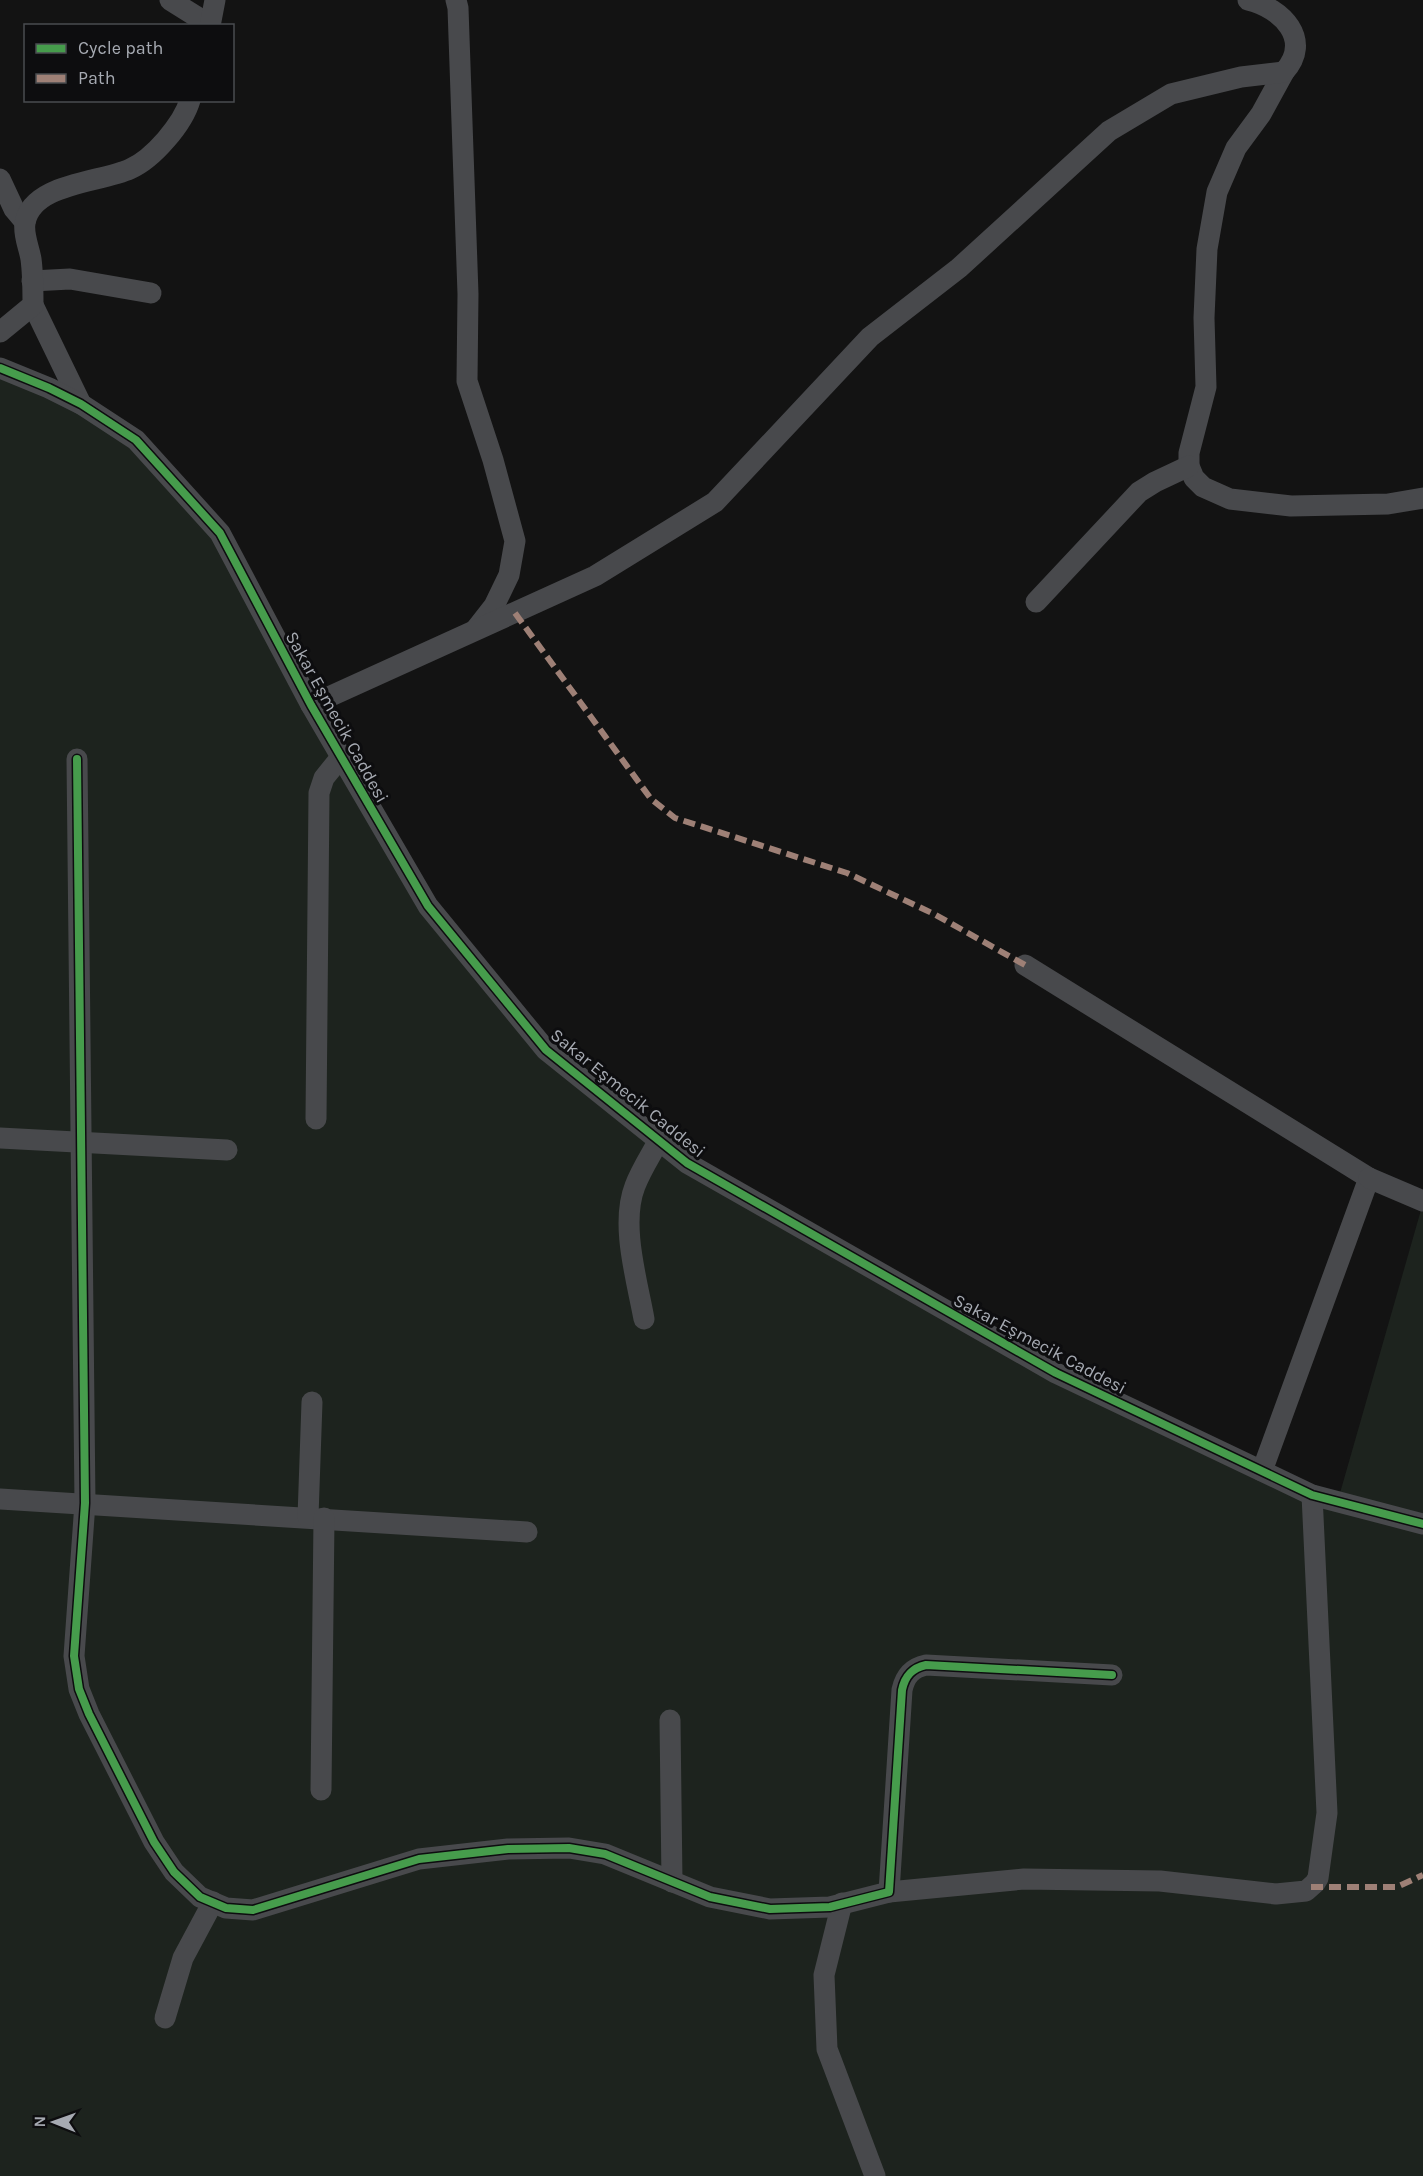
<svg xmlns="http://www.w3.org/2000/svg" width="1423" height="2176" viewBox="0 0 1423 2176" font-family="Karla,sans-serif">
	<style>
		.green { fill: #1d231e }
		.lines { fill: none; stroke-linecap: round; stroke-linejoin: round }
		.minor { stroke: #48494c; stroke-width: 21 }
		.quiet { stroke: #9e8076; stroke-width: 6; stroke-dasharray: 12 6; stroke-linecap: butt }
		.cycleway-casing { stroke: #0d0d0f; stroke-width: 11 }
		.cycleway { stroke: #469c4c; stroke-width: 8 }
		.labels { text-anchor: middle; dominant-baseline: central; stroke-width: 6; stroke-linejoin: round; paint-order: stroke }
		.street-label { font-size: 18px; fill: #a6aab2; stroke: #0d0d0f }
	</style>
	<rect width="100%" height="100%" fill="#131313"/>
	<!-- green -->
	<polygon class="green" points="0,370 129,440 191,504 345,760 483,972 616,1109 976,1325 1338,1500 1423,1203 1423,2176 0,2176"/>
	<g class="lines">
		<!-- minor -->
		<g class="minor">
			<polyline points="170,0 210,25"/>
			<polyline points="456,0 458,8 468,294 467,381 493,460 515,541 509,575 494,606 476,629"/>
			<polyline points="210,26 215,0"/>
			<polyline points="1284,72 1261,114 1236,148 1217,192 1207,249 1204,318 1206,387 1189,453 1189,466 1194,478 1203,487 1230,499 1291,506 1388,504 1423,498"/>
			<polyline points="0,179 14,209 25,222"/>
			<polyline points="32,281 70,279 151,293"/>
			<polyline points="33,305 81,404"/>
			<path d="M 0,332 L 33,305 C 33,290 33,274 31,259 C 29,247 23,235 25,223 C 32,183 99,183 130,169 C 153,159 183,124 190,100"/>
			<polyline points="0,368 49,388 81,404 136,440 220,533 311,705 428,906 546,1050 687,1163 1056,1373 1312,1495 1423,1524"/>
			<polyline points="1036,602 1139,492 1155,482 1189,466"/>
			<path d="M 311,705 L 595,576 L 715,502 L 870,337 L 959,268 L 1109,131 L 1171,94 L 1241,77 L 1284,72 C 1313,40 1282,8 1248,0"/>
			<path d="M 77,759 L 85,1503 L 74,1656 L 79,1689 L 89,1714 L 154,1842 L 174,1872 L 200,1897 L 226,1908 L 253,1910 L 419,1859 L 508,1849 L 569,1848 L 605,1854 L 710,1897 L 770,1909 L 830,1907 L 889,1892 L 902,1690 C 905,1676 912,1668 926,1665 L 1112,1675"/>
			<polyline points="1025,965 1369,1178 1262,1471"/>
			<polyline points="316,1119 319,793 324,778 341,757"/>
			<polyline points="0,1138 227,1150"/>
			<polyline points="1369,1178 1423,1201"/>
			<path d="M 644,1319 C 637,1280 620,1224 635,1186 C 641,1170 651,1155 659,1140"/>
			<polyline points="0,1499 527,1532"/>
			<polyline points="308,1517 312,1402"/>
			<polyline points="670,1720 672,1882"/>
			<polyline points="321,1790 324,1518"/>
			<polyline points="889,1892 1024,1879 1160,1881 1276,1894 1306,1891 1315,1883 1318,1878 1327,1813 1312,1495"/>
			<polyline points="842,1903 824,1975 827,2049 875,2176"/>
			<polyline points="165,2018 183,1958 213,1902"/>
		</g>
		<!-- quiet -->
		<g class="quiet">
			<polyline points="515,613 651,799 675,818 847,873 934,914 1025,965"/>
			<polyline points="1311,1887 1397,1887 1423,1875"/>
		</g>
		<defs>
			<g id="cycleway">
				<polyline points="0,368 49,388 81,404 136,440 220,533 311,705 428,906 546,1050 687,1163 1056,1373 1312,1495 1423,1524"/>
				<path d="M 77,759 L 85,1503 L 74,1656 L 79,1689 L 89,1714 L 154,1842 L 174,1872 L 200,1897 L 226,1908 L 253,1910 L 419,1859 L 508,1849 L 569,1848 L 605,1854 L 710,1897 L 770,1909 L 830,1907 L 889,1892 L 902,1690 C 905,1676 912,1668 926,1665 L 1112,1675"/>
			</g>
		</defs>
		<!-- cycleway casing -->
		<use href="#cycleway" class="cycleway-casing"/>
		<!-- cycleway -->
		<use href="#cycleway" class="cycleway"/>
	</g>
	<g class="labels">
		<!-- street labels -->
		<g class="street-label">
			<text transform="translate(337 717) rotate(61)">Sakar Eşmecik Caddesi</text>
			<text transform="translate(628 1093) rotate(39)">Sakar Eşmecik Caddesi</text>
			<text transform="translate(1040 1344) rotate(28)">Sakar Eşmecik Caddesi</text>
		</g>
	</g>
	<!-- legend -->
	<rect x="24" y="24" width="210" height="78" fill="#0d0d0f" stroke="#4a4c50" stroke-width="1.5"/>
	<rect x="36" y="44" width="30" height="9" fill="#469c4c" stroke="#4a4c50" stroke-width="1.5"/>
	<text x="78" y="54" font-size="18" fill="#a6aab2">Cycle path</text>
	<rect x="36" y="74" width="30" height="9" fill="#9e8076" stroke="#4a4c50" stroke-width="1.5"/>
	<text x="78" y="84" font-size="18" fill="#a6aab2">Path</text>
	<!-- north arrow -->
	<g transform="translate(54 2122) rotate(271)" stroke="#0d0d0f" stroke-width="4.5" paint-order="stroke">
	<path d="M0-4.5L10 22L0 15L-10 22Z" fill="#a6aab2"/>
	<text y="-9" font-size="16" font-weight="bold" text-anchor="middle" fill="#a6aab2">N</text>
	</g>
</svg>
